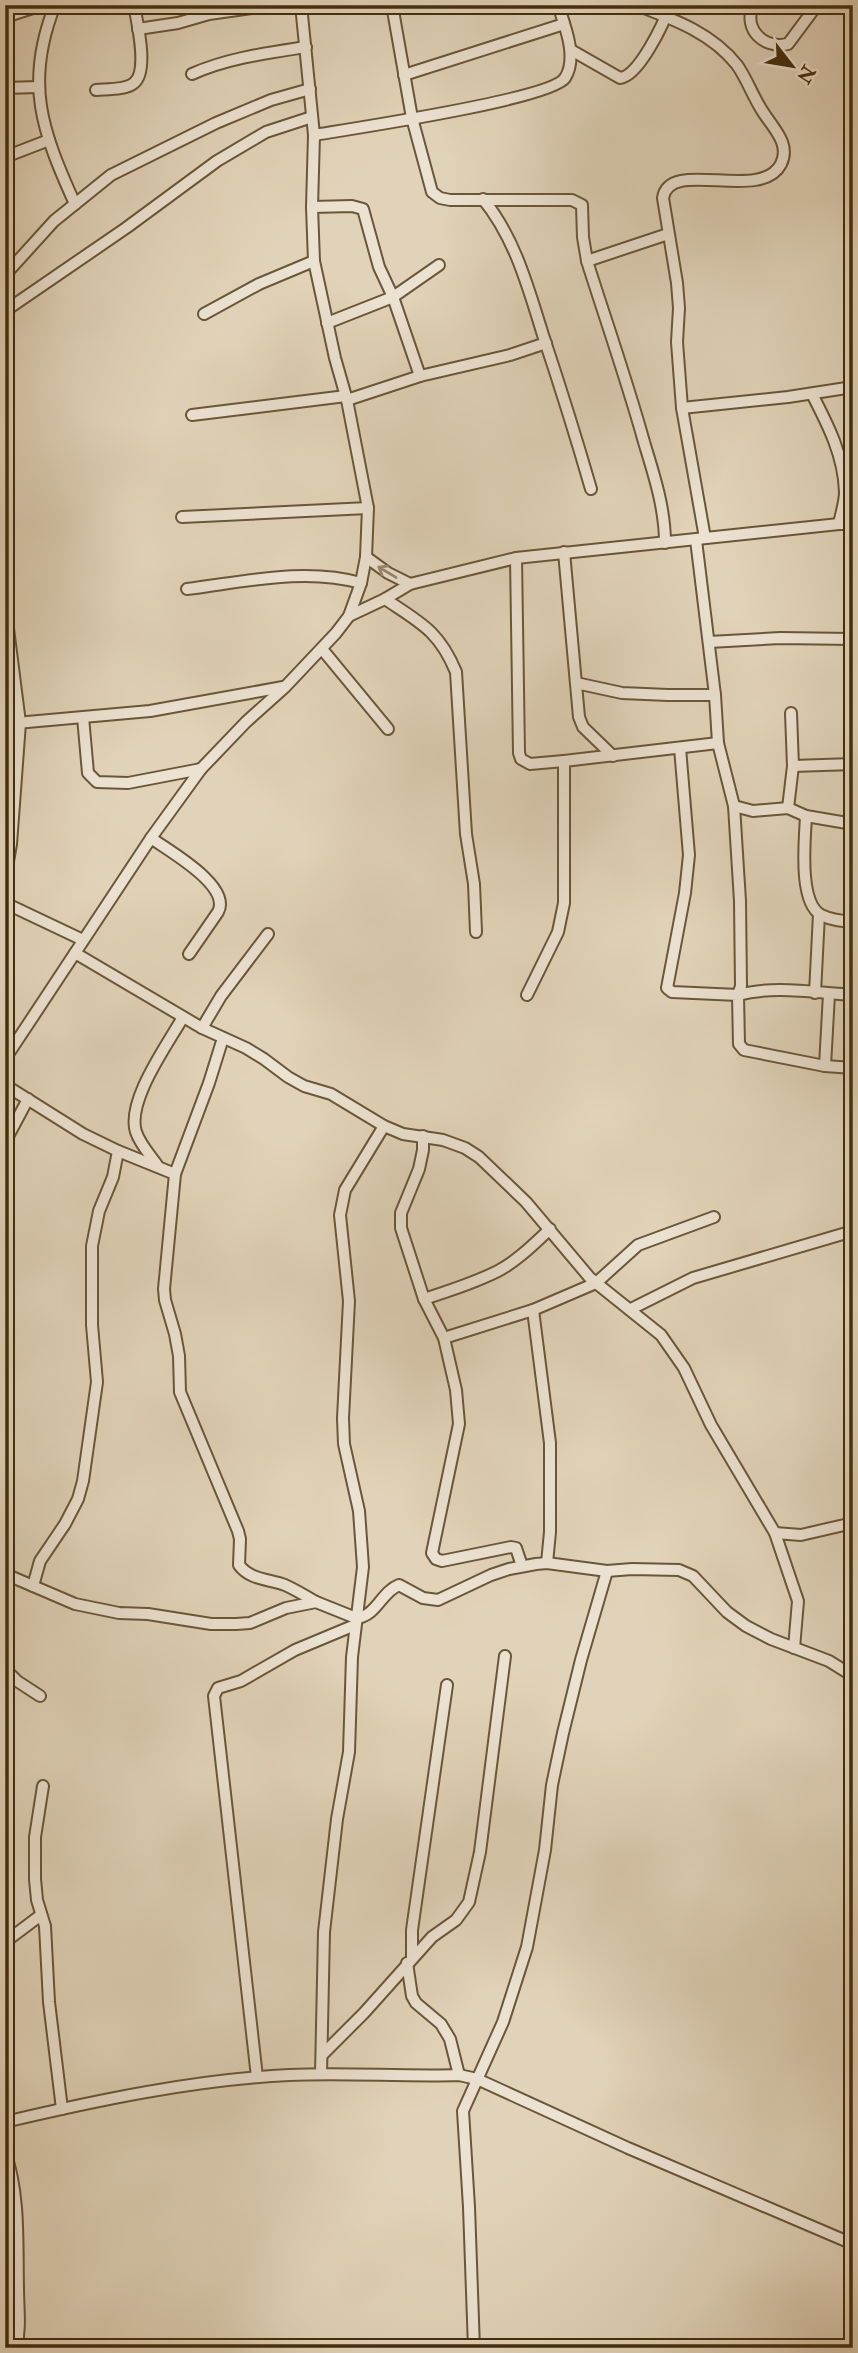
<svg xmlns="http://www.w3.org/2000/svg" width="858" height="2353" viewBox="0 0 858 2353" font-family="'IM FELL Double Pica',serif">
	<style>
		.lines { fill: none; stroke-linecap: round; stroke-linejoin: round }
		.minor-casing { stroke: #6a5737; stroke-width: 14 }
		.minor { stroke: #ece2d2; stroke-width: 10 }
		.oneway { stroke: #98886f }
	</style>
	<rect width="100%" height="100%" fill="#e1d3b9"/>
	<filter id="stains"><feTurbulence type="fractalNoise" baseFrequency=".00286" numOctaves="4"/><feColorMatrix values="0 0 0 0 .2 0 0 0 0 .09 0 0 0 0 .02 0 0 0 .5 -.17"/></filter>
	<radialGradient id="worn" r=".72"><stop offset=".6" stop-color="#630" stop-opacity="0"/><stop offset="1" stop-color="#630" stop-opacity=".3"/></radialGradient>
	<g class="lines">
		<defs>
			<g id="minor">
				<path d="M 55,5 C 24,83 42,131 75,204"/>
				<path d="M 392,5 L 412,118 L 432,192 L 440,198 L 450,200 L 572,200 L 582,205 L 583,237 L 587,261 C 606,321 627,381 644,442 C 654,475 665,508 665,543"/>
				<path d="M 636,5 C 673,19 712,33 737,65 C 747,79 753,97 763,112 C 773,128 791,144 781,164 C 761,203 669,157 663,198 L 677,283 L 679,308 L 677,342 L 682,408 L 705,538"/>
				<path d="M 753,5 C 743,30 764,49 788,44 L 817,5"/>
				<polyline points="5,17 42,5"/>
				<polyline points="138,29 178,23 209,14 274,5"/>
				<path d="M 571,50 L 620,78 C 639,76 664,23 670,5"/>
				<path d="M 192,74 C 228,58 267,53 306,47"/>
				<polyline points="404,75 564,24"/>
				<polyline points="5,88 38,87"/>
				<path d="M 96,90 C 107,89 126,90 134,83 C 149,71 137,22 134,5"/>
				<path d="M 314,135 C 350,129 551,99 565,78 C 578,58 565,26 558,5"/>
				<polyline points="5,157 49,140"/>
				<path d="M 483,199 C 515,238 528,287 543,335 C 560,386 576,437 591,489"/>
				<polyline points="312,207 352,206 363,209 379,267 393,297 420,376"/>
				<polyline points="587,261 668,234"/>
				<polyline points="5,275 54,221 111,175 216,123 271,100 310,89"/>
				<polyline points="5,311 126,228 217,161 266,132 312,117"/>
				<polyline points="204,314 259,284 314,261"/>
				<polyline points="327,323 393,297 439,265"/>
				<path d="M 812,394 C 828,425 844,456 845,492 C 845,502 841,514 839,524"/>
				<polyline points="347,400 420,376 510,355 546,343"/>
				<polyline points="682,408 788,397 853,387"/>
				<polyline points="192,415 346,396"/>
				<polyline points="182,517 368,508"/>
				<path d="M 696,540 L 715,695 L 718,743 L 734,806 L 740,901 L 741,986 L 738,995 C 774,985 816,993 853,995"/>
				<polyline points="564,552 579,717 583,727 613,756"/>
				<polyline points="366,557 388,573 410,584"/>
				<polyline points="516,558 519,753 521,759 530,764 564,761"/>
				<path d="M 187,589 C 244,582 305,567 361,583"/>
				<path d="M 385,599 C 421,623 439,631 456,672 L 466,834 L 474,884 L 476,932"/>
				<polyline points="5,605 20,723 11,844 5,879"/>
				<polyline points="349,616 385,599 410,584 516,558 839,524 853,524"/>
				<polyline points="709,642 780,638 853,639"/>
				<polyline points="322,649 388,729"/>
				<polyline points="576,683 622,693 668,695 715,695"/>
				<polyline points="83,717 88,773 97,782 128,783 201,769"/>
				<polyline points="5,724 150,711 283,687"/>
				<polyline points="680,748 689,855 685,893 667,988 672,992 738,995 739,1044 744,1050 825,1066 853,1068"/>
				<polyline points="793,766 853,764"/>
				<polyline points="734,806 753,811 788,808 806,816 853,824"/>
				<polyline points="788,808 793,766 791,713"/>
				<path d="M 806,816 C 805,839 798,902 821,915 C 831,920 842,921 853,922"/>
				<path d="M 151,838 C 169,851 232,886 218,912 L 189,954"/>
				<polyline points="5,903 83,940"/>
				<polyline points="75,953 202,1028 246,1048 264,1059 288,1077 304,1086 331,1094 384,1126 403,1134 443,1140 465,1148 479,1157 526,1202 590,1278 661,1335 684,1368 711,1425 775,1533 798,1601 794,1648"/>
				<polyline points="815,993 819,914"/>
				<polyline points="527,995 558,932 564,903 564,761 718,743"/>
				<polyline points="202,1028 221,996 268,934"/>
				<path d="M 223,1038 L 209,1083 L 175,1174 L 164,1289 L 165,1300 L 175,1334 L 179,1356 L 180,1392 L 238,1531 L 240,1539 L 239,1565 C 250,1580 269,1579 285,1585 C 296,1590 306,1596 316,1602"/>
				<polyline points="5,1059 151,838 201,769 246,722 285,687 336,633 349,616 361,583 366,557 368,508 347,400 335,358 314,261 312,207 314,135 301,5"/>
				<polyline points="825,1066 829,994"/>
				<polyline points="5,1085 83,1134 118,1151 175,1174"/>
				<polyline points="423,1136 423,1150 419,1169 401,1213 401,1228 424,1299 444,1338 456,1390 459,1424 432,1553 436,1559 442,1561 511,1547 516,1548 522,1566"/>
				<polyline points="5,1142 28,1099"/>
				<path d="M 157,1165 C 150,1155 140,1144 136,1132 C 126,1101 168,1044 183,1017"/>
				<path d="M 424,1299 C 449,1291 474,1283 498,1271 C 517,1261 534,1244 550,1229"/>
				<polyline points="631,1309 693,1278 853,1231"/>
				<polyline points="533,1310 550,1443 550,1532 547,1563"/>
				<polyline points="444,1338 533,1310 596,1283 638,1245 714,1217"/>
				<polyline points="775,1533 801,1535 853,1523"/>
				<path d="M 5,1574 L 75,1604 L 119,1613 L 148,1614 L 211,1624 L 236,1624 L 250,1623 L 286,1608 L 316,1602 L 356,1618 C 377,1616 381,1592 399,1585 L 423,1598 L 438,1600 L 491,1575 L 509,1569 L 536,1564 L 547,1563 L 607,1571 L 632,1569 L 679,1570 L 693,1576 L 727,1612 L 746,1626 L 771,1639 L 829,1661 L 853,1676"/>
				<polyline points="33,1586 40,1561 65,1524 78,1499 83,1481 97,1382 92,1325 92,1246 99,1211 113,1177 118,1151"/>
				<polyline points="5,1669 17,1681 40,1696"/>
				<polyline points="43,1786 35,1837 35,1879 37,1900 45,1926 49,2002 62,2109"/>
				<polyline points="5,1942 41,1915"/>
				<polyline points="412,1958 412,1930 447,1685"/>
				<polyline points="407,1963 412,1996 416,2003 441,2024 450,2039 459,2075"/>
				<polyline points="322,2055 364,2013 432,1937 456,1920 469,1902 480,1852 505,1656"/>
				<polyline points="321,2074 324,1932 337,1819 349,1752 352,1657 363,1567 359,1511 344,1444 343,1418 349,1301 340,1215 345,1190 384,1126"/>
				<polyline points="257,2077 214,1696 218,1688 241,1681 295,1650 355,1625"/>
				<path d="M 5,2122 C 98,2100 193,2080 289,2075 C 345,2072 402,2077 459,2075 L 477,2079 L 628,2148 L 853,2244"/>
				<path d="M 5,2152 C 20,2194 17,2244 18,2288 C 18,2308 21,2328 16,2348"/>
				<polyline points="474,2348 469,2207 463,2111 503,2022 527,1947 545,1850 552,1785 563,1733 581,1660 607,1571"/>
			</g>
		</defs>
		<!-- minor casing -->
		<use href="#minor" class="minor-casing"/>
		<!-- minor -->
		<use href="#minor" class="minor"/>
	</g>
	<!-- one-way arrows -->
	<defs><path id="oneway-shaft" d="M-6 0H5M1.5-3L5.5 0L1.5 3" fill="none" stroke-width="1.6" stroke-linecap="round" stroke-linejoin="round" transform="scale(1.75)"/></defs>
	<use class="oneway" href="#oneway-shaft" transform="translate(387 572) rotate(-149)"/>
	<!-- margin -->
	<rect width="858" height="2353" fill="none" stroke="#e1d3b9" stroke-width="28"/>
	<rect x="7" y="7" width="844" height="2339" fill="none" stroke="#432e0c" stroke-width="3.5"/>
	<rect x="14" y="14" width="830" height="2325" fill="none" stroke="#432e0c" stroke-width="2"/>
	<!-- north arrow -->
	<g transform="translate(792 66) rotate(121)" stroke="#ece2d2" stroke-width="5" paint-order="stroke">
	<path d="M0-5L12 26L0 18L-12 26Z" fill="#432e0c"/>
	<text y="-10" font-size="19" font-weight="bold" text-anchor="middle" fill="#432e0c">N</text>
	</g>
	<rect width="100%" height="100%" filter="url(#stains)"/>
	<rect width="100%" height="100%" fill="url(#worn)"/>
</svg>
